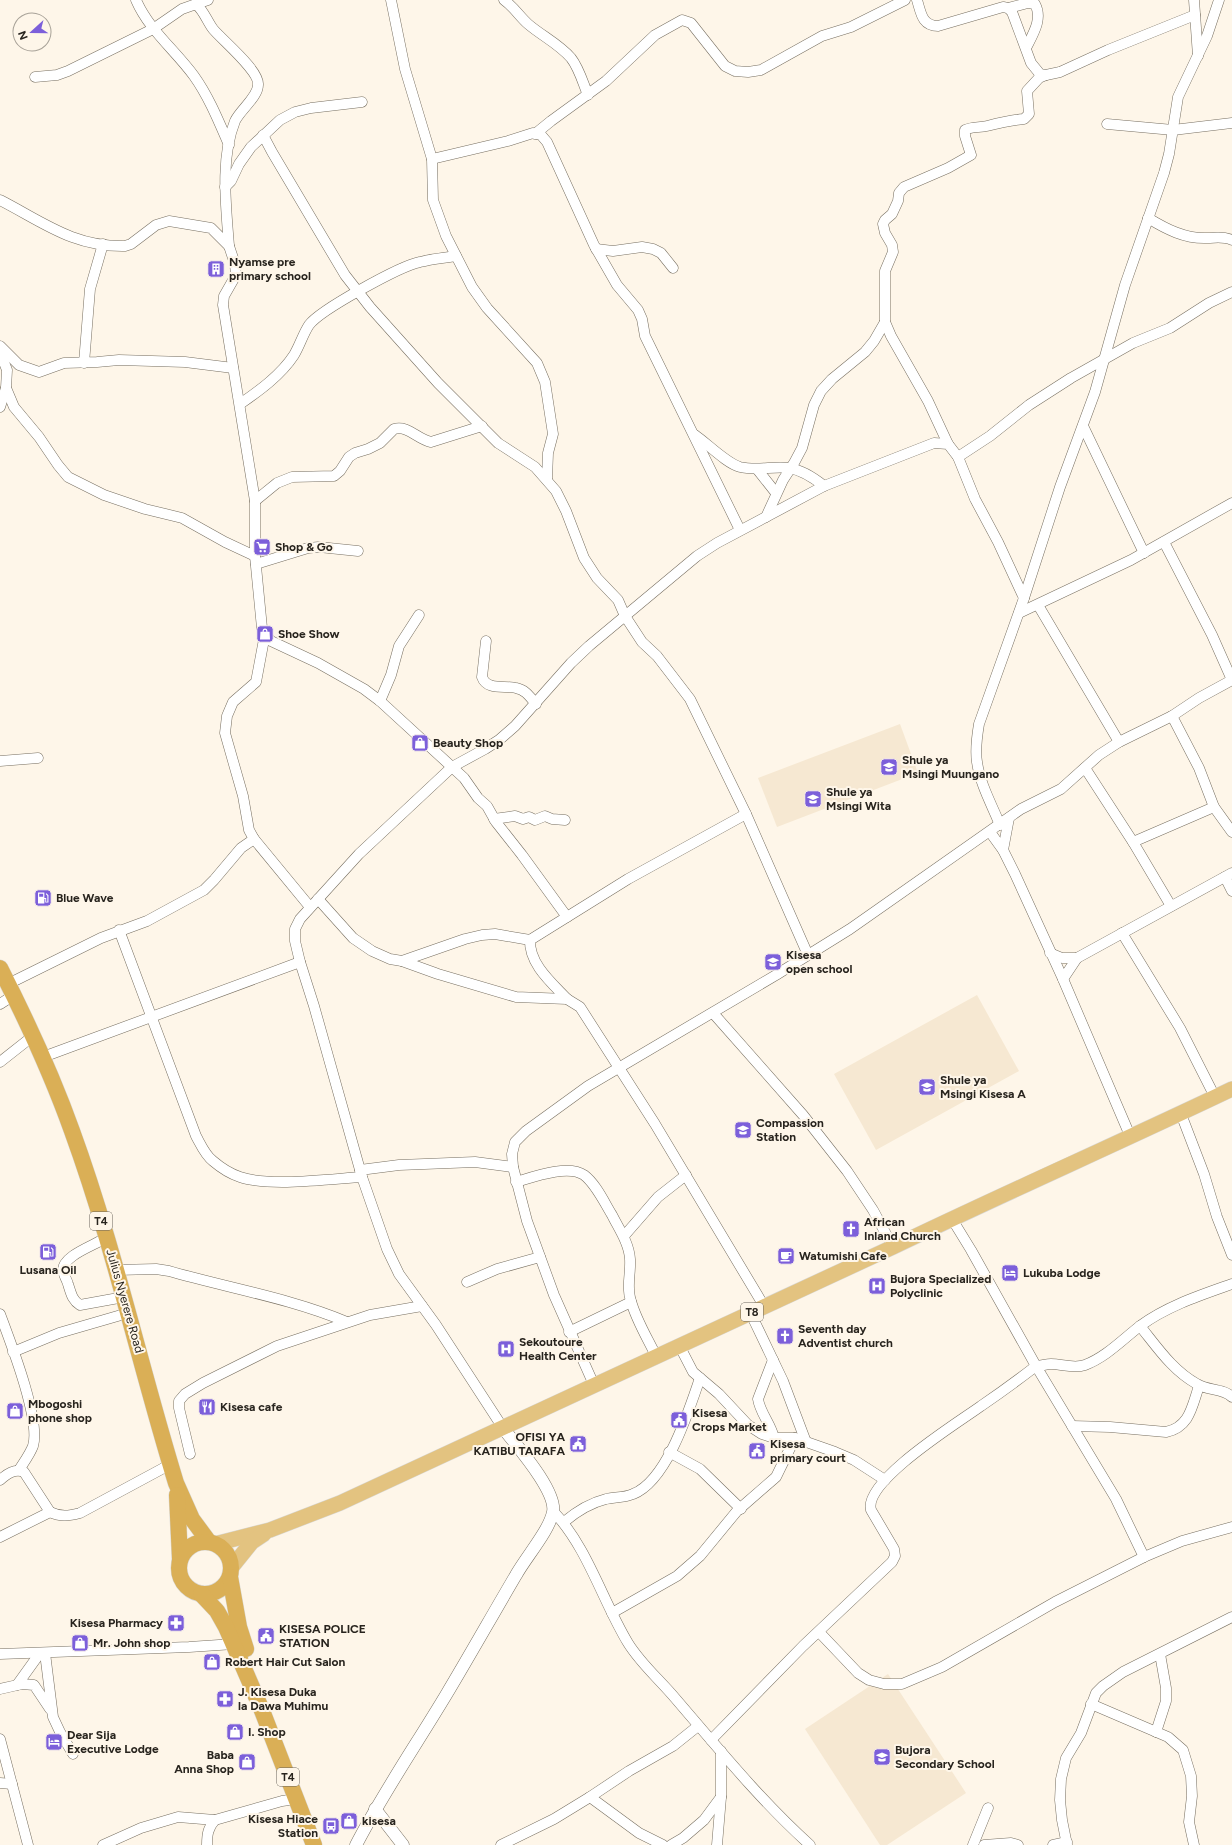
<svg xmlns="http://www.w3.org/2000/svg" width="1232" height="1845" viewBox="0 0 1232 1845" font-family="Figtree,sans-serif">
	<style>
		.built { fill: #f6e8d2 }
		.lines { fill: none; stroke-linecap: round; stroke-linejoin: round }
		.minor-casing { stroke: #776f61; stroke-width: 11 }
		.tertiary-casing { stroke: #776f61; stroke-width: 13 }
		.primary-casing { stroke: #d8d8d6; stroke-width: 16 }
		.trunk-casing { stroke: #d8d8d6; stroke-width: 17 }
		.minor { stroke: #fff; stroke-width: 10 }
		.tertiary { stroke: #fff; stroke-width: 12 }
		.primary { stroke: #e3c380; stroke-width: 15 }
		.trunk { stroke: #daaf56; stroke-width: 16 }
		.labels { text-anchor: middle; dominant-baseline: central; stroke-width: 4; stroke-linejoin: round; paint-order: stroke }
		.shield { fill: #fef6e9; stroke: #68635b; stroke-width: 1 }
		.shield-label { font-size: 11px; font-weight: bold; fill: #28241e }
		.poi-label { font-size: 12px; font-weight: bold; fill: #28241e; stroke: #fef6e9; text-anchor: start }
		.street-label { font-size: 12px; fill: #28241e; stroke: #fef6e9 }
	</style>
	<rect width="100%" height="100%" fill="#fef6e9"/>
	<!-- built -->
	<g class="built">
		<polygon points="900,724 918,773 777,827 758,778"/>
		<polygon points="977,995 1019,1071 876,1150 834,1074"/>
		<polygon points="888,1674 966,1793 887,1845 880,1845 805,1729"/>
	</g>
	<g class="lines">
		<defs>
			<g id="minor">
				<path d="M 136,0 C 149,30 175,50 194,76 C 209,97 219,122 229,145"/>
				<polyline points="391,0 405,69 432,159 433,200 446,236 472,287 487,308 537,363 545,382 553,434 548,453 547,479"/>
				<path d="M 504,0 C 514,7 519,16 528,24 C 542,36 559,44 571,58 C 579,68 583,83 588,95"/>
				<path d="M 917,0 C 921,13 922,26 938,26 L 1003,7 L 1008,8 L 1012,12 L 1031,63 L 1040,74 L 1046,75 L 1060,72 L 1108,50 L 1195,15"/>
				<polyline points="1194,0 1198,56"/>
				<polyline points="196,4 208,0"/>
				<path d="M 1008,8 L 1028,3 L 1035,4 C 1043,19 1033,34 1026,48"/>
				<path d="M 35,77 L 57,75 L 68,71 L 153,29 L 182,9 L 196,4 C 204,11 207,21 213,29 C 223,41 260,71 258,85 C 258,97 240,110 235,121 C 220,158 226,206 229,246"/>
				<polyline points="1107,124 1173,130 1232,123"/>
				<polyline points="535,134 551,121 606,81 655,35 682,20 691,23 725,66 735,71 748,72 761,70 822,36 851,27 905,0"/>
				<polyline points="263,135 272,152 345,275 370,307 438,383 498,443 535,467 556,491 566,511 584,558 597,578 618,600 625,616 642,642 657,656 690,699 746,814 808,955"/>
				<polyline points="432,159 508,141 533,133 541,135 547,142 594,245 617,285 638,310 642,319 645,336 740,530"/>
				<polyline points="225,187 231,181 239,164 251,147 280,120 295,112 311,108 362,102"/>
				<path d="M 0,200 C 43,222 73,247 125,246 L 131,244 L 156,225 L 169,221 L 211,228 L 229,246 L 235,264 L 236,275 L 224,296 L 223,305 L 255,501 L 255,556 L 262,628 L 265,634 L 271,641 L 318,663 L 364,689 L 380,701 L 464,778 L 478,798 L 487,806 L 496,822 L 522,855 L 567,917"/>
				<path d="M 1148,218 C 1166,229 1185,239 1207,238 C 1216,238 1223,236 1232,240"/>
				<polyline points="596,249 613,251 642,247 653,249 661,253 673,268"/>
				<polyline points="0,346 19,365 39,372 64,363 97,362 119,360 185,362 233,368"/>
				<polyline points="0,352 7,370 6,388 14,407 39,437 58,465 68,477 104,495 145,509 182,518 225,542 255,556"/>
				<polyline points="84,363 90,289 103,244"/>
				<path d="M 240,404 C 259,391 281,375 294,355 C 300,345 303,334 309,325 C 320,310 400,266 420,262 C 432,259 444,258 456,256"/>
				<polyline points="0,407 6,388"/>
				<polyline points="1083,426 1144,553"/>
				<path d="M 695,435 C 708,444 726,463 740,467 C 757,471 773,466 789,468 C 802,470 814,478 824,486"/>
				<path d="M 948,444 L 928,401 L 891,336 L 885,322 L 885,271 L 893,252 L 892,245 L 885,233 L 883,224 L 885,220 L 892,214 L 898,201 L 899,193 L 904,187 L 948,168 L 971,155 L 965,136 L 965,130 C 973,126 979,128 987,126 C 999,123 1011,120 1024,119 L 1029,114 L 1027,91 L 1039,78 L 1046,75"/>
				<polyline points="958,457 990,436 1029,405 1071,378 1133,343 1170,328 1209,303 1232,292"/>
				<polyline points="757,469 776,493"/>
				<path d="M 255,501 L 277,483 L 292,477 L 334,476 L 340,471 L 349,457 L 355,453 L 368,449 L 380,443 L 394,429 C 408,425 417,439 431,442 L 482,426"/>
				<polyline points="766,517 783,480 794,463 802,448 814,405 821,391 832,379 865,352 874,341 885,322"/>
				<polyline points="1164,542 1212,635 1232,680"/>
				<polyline points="256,564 308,548 319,547 358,551"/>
				<polyline points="1038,605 1119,742"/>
				<polyline points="1019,613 1131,560 1232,503"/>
				<polyline points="265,634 256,682 233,702 227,716 225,733 243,796 249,830 254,839 310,907"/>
				<path d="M 486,641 L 482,677 C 487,691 505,685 516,688 C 526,690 530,697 536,704"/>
				<polyline points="380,701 391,675 399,646 419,615"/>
				<polyline points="1172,716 1199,768 1214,807 1232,832"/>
				<polyline points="0,761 38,758"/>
				<polyline points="1085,768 1133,842 1171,906"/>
				<polyline points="494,819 515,816 523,819 529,817 535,820 545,816 552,819 565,820"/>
				<path d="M 1000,825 C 992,805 980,784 977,762 C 975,750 977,736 979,724 L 1024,598 L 1060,487 L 1095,392 L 1125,285 L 1164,173 L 1169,154 L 1178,97 L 1207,36 L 1219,0"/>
				<polyline points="990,832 1003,850 1015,874 1063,979 1131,1138"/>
				<polyline points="1133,842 1214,807"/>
				<polyline points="1003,850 1009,818"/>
				<polyline points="1225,877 1232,891"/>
				<polyline points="318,899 353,938 372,951 390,959 402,961 438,974 516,997 567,999 580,1007 655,1124 764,1306"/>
				<path d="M 119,930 L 196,1136 C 201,1145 205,1155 213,1161 C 220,1167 231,1174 240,1177 C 269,1187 330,1179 362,1177"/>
				<polyline points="1122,933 1180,1028 1215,1097"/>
				<polyline points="1050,953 1062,958 1077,958"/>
				<polyline points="402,961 465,939 482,935 495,934 530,940"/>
				<polyline points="1063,979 1077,958 1232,873"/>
				<polyline points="8,984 101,938 147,921 204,890 214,880 241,848 254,839"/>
				<path d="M 567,999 C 552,983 529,964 530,940 L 628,879 L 746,814"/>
				<polyline points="0,1004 14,995"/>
				<polyline points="713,1013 803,1115 847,1171 873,1210 893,1247"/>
				<polyline points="43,1057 300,962"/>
				<polyline points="0,1062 33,1036"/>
				<polyline points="1181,1114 1204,1174 1217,1217 1232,1255"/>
				<polyline points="360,1170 399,1165 475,1162 513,1167"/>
				<path d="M 516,1182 C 533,1177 568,1164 584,1175 C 596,1184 604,1202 612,1215 C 619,1229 629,1243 630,1259 C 631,1274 626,1287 631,1301 C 636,1320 648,1339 656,1356"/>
				<polyline points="952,1219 971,1250 1036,1366 1116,1499 1144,1557"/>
				<polyline points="624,1236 658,1197 686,1175"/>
				<path d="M 107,1237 C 96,1245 63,1255 63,1270 C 63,1274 67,1280 68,1284 C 71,1293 72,1300 80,1305 L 124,1297"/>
				<path d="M 116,1270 L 156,1269 L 169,1271 C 228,1288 290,1298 347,1322"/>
				<polyline points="467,1282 497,1269 540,1257"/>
				<polyline points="750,1312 783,1381 806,1442"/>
				<path d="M 0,1314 C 10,1341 41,1420 33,1446 C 30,1454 24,1462 19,1470"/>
				<path d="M 1140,1326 C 1157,1347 1173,1371 1197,1384 C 1208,1391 1223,1388 1232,1397"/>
				<polyline points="569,1332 631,1302"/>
				<polyline points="679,1345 693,1372 719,1394 748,1425 762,1434 774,1438 795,1438 835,1452 854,1460 885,1480"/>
				<polyline points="13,1352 59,1333 128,1313"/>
				<path d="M 773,1360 L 758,1399 C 760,1413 771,1424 774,1438"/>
				<polyline points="594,1385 554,1295 527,1221 513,1167 512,1154 515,1142 526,1131 588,1086 776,975 850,929 1021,809 1061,789 1099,755 1119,742 1172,716 1199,698 1232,680"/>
				<path d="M 1072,1426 L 1110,1427 L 1166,1432 C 1190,1427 1192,1406 1199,1386"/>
				<polyline points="503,1428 436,1325 399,1274 387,1249 362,1177 314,1006 300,962 295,941 295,929 300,919 359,854 452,767 485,749 499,740 515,726 571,663 589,646 697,556 717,543 824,486 934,443 948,444 958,457 975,499 998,542 1024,598"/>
				<polyline points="669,1452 700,1469 741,1509"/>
				<polyline points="190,1454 179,1408 179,1401 185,1394 203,1383 277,1346 370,1315 422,1306"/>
				<path d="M 0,1480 C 7,1474 15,1468 24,1472 L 50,1512 C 60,1517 69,1516 80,1513 L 171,1464"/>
				<path d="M 553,1511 C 588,1548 602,1600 628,1643 C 641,1664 659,1679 675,1698 C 718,1748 761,1801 810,1845"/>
				<path d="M 564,1522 C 577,1511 590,1503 606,1499 C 615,1497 624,1498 633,1494 C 667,1481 689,1410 700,1378"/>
				<polyline points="0,1537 50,1512"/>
				<polyline points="612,1613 677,1576 700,1556 737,1511 776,1477 795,1438"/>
				<polyline points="819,1632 858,1673 869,1680 884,1684 902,1684 942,1667 1055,1602 1144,1557 1182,1541 1232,1527"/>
				<polyline points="45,1653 53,1717 60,1732 73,1754"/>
				<polyline points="0,1654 189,1647 234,1644"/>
				<polyline points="17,1685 40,1653"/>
				<polyline points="0,1689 22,1684 34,1685 50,1709"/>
				<polyline points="1091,1704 1168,1737 1183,1750 1191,1776 1192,1796 1189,1822 1194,1845"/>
				<polyline points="1156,1732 1166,1701 1166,1688 1160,1654"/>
				<polyline points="0,1739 28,1845"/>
				<path d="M 711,1740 L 803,1646 L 892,1562 L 895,1556 L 894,1549 L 871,1510 C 863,1481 959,1422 981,1406 C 1000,1393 1018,1380 1036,1366 C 1041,1366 1046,1364 1051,1364 C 1062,1364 1074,1369 1085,1365 C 1106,1357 1122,1340 1140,1326 C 1167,1306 1201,1295 1232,1284"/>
				<polyline points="0,1783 12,1784"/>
				<polyline points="590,1797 639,1833 663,1845"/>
				<polyline points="103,1845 141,1828 178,1817 215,1820"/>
				<path d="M 207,1845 C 207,1834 208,1828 215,1820 L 282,1801 L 296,1799"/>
				<polyline points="501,1845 554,1819 590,1797 629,1771 673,1746 698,1726"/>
				<polyline points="671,1845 683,1838 704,1820 721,1797"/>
				<polyline points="717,1845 721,1797 721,1751"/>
				<polyline points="973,1845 988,1808"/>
				<polyline points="984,1845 1011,1843 1018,1845"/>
				<polyline points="1053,1845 1067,1842"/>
				<polyline points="1067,1845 1062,1820 1060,1800 1061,1779 1066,1758 1081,1733 1096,1693 1103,1686 1123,1672 1232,1617"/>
			</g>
			<g id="tertiary">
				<polyline points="375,1809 403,1845"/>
				<path d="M 356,1845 C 383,1793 416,1745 446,1695 C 470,1655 493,1614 516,1575 C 526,1557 549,1531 553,1512 C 557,1491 516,1445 503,1428"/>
			</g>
			<g id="primary">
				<path d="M 215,1544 L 270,1530 L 340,1503 L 893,1247 C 1005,1193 1119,1143 1232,1089"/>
				<polyline points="231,1568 252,1542 264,1534"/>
			</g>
			<g id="trunk">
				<path d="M 0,968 C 27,1021 52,1075 72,1131 C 114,1246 140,1366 176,1483 L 192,1519 L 209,1542"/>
				<polyline points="177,1495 180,1559"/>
				<circle cx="205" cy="1568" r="26"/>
				<polyline points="230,1577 239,1627 246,1649"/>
				<polyline points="201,1594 217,1611 226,1627 261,1708 314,1845"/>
			</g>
		</defs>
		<!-- minor casing -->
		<use href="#minor" class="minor-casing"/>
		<!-- tertiary casing -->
		<use href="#tertiary" class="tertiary-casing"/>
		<!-- primary casing -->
		<use href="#primary" class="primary-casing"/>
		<!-- trunk casing -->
		<use href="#trunk" class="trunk-casing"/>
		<!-- minor -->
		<use href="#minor" class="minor"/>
		<!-- tertiary -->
		<use href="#tertiary" class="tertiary"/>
		<!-- primary -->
		<use href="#primary" class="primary"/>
		<!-- trunk -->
		<use href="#trunk" class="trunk"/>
	</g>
	<!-- icons -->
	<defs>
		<symbol id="building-square" viewBox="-11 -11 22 22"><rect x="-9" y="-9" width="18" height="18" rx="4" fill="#7c5fda" stroke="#fef6e9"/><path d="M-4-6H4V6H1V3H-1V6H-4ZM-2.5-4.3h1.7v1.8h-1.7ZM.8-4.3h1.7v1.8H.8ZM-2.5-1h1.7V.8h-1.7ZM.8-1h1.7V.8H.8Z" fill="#fff"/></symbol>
		<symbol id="supermarket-square" viewBox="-11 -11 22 22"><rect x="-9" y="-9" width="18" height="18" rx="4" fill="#7c5fda" stroke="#fef6e9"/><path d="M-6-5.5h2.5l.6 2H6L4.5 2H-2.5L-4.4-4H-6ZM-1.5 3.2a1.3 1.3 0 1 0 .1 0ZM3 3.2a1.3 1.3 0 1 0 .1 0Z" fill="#fff"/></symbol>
		<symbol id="shop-square" viewBox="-11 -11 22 22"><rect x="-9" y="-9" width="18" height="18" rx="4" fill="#7c5fda" stroke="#fef6e9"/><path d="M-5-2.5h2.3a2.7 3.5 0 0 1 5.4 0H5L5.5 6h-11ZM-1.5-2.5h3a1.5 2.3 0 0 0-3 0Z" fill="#fff"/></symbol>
		<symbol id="school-square" viewBox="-11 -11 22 22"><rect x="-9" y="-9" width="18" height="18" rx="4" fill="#7c5fda" stroke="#fef6e9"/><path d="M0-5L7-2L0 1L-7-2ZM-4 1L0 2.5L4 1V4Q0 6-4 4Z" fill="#fff"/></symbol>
		<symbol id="fuel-square" viewBox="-11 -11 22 22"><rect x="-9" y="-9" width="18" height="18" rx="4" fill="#7c5fda" stroke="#fef6e9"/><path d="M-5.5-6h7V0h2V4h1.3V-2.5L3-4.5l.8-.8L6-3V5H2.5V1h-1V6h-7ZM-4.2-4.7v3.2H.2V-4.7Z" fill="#fff"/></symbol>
		<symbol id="church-square" viewBox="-11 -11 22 22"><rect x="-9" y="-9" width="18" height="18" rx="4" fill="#7c5fda" stroke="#fef6e9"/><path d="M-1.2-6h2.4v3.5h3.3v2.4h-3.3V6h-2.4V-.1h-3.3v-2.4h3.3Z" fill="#fff"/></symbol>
		<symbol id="cafe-square" viewBox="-11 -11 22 22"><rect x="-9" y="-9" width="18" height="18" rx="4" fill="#7c5fda" stroke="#fef6e9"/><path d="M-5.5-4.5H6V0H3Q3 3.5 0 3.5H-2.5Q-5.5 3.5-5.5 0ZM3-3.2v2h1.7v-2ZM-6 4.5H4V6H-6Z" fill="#fff"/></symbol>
		<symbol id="hotel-square" viewBox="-11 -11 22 22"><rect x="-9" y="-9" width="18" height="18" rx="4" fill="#7c5fda" stroke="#fef6e9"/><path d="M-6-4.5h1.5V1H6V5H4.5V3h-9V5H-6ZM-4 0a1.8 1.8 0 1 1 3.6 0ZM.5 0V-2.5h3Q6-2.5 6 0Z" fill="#fff"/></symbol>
		<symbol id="hospital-square" viewBox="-11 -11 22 22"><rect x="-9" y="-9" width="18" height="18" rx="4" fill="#7c5fda" stroke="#fef6e9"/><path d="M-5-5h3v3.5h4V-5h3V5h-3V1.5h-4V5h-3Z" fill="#fff"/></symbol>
		<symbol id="restaurant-square" viewBox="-11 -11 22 22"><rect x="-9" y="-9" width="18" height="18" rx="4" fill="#7c5fda" stroke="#fef6e9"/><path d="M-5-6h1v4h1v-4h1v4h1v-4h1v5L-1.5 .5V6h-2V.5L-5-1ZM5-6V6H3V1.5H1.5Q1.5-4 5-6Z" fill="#fff"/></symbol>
		<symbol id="civic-square" viewBox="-11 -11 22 22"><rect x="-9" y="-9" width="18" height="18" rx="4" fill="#7c5fda" stroke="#fef6e9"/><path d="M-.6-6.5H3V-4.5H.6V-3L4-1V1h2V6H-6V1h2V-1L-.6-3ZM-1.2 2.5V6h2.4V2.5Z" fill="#fff"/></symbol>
		<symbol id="pharmacy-square" viewBox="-11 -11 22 22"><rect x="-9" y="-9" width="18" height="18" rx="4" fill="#7c5fda" stroke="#fef6e9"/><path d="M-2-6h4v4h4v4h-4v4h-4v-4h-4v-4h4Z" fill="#fff"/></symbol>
		<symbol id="bus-square" viewBox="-11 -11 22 22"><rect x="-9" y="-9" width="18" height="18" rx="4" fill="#7c5fda" stroke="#fef6e9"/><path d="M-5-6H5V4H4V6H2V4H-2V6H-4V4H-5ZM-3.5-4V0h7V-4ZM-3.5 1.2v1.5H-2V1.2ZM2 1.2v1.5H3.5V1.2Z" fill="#fff"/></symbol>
	</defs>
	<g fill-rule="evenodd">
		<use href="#building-square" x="206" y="259" width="20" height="20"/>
		<use href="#supermarket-square" x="252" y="537" width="20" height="20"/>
		<use href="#shop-square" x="255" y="624" width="20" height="20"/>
		<use href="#shop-square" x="410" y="733" width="20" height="20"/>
		<use href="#school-square" x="879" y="757" width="20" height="20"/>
		<use href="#school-square" x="803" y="789" width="20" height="20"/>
		<use href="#fuel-square" x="33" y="888" width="20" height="20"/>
		<use href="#school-square" x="763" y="952" width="20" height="20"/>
		<use href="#school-square" x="917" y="1077" width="20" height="20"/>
		<use href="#school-square" x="733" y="1120" width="20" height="20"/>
		<use href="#church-square" x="841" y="1219" width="20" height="20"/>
		<use href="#fuel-square" x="38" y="1242" width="20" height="20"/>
		<use href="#cafe-square" x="776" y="1246" width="20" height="20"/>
		<use href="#hotel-square" x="1000" y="1263" width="20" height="20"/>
		<use href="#hospital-square" x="867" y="1276" width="20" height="20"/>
		<use href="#church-square" x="775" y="1326" width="20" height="20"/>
		<use href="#hospital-square" x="496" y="1339" width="20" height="20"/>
		<use href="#restaurant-square" x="197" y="1397" width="20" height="20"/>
		<use href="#shop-square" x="5" y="1401" width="20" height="20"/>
		<use href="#civic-square" x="669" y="1410" width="20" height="20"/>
		<use href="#civic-square" x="568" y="1434" width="20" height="20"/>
		<use href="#civic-square" x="747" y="1441" width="20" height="20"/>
		<use href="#pharmacy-square" x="166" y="1613" width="20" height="20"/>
		<use href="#civic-square" x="256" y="1626" width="20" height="20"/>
		<use href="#shop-square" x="70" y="1633" width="20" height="20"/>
		<use href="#shop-square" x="202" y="1652" width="20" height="20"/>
		<use href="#pharmacy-square" x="215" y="1689" width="20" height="20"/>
		<use href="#shop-square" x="225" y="1722" width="20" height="20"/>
		<use href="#hotel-square" x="44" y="1732" width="20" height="20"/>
		<use href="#school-square" x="872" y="1747" width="20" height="20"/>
		<use href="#shop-square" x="237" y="1752" width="20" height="20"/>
		<use href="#shop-square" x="339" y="1811" width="20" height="20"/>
		<use href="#bus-square" x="321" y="1816" width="20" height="20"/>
	</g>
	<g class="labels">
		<!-- shield labels -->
		<g class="shield">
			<rect x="90" y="1212" width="22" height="18" rx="3"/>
			<rect x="741" y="1303" width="22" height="18" rx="3"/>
			<rect x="277" y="1768" width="22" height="18" rx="3"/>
		</g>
		<g class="shield-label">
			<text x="101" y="1221">T4</text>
			<text x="752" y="1312">T8</text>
			<text x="288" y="1777">T4</text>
		</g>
		<!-- poi labels -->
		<g class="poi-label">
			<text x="229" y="262">Nyamse pre<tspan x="229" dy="14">primary school</tspan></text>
			<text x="275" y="547">Shop &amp; Go</text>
			<text x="278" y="634">Shoe Show</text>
			<text x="433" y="743">Beauty Shop</text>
			<text x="902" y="760">Shule ya<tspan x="902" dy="14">Msingi Muungano</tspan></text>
			<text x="826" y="792">Shule ya<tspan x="826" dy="14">Msingi Wita</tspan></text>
			<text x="56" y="898">Blue Wave</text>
			<text x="786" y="955">Kisesa<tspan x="786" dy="14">open school</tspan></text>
			<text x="940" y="1080">Shule ya<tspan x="940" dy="14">Msingi Kisesa A</tspan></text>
			<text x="756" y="1123">Compassion<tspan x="756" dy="14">Station</tspan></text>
			<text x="864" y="1222">African<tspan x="864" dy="14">Inland Church</tspan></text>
			<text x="799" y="1256">Watumishi Cafe</text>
			<text x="48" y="1270" text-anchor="middle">Lusana Oil</text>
			<text x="1023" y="1273">Lukuba Lodge</text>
			<text x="890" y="1279">Bujora Specialized<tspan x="890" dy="14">Polyclinic</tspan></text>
			<text x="798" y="1329">Seventh day<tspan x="798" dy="14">Adventist church</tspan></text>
			<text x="519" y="1342">Sekoutoure<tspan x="519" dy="14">Health Center</tspan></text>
			<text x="28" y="1404">Mbogoshi<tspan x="28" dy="14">phone shop</tspan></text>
			<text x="220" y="1407">Kisesa cafe</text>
			<text x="692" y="1413">Kisesa<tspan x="692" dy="14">Crops Market</tspan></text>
			<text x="565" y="1437" text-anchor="end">OFISI YA<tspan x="565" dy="14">KATIBU TARAFA</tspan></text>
			<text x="770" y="1444">Kisesa<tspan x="770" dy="14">primary court</tspan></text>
			<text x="163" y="1623" text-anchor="end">Kisesa Pharmacy</text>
			<text x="279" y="1629">KISESA POLICE<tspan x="279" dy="14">STATION</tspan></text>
			<text x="93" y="1643">Mr. John shop</text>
			<text x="225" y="1662">Robert Hair Cut Salon</text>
			<text x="238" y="1692">J. Kisesa Duka<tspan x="238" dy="14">la Dawa Muhimu</tspan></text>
			<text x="248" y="1732">I. Shop</text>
			<text x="67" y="1735">Dear Sija<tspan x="67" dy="14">Executive Lodge</tspan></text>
			<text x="895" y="1750">Bujora<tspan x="895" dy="14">Secondary School</tspan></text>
			<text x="234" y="1755" text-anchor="end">Baba<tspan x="234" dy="14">Anna Shop</tspan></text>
			<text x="318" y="1819" text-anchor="end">Kisesa Hiace<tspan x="318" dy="14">Station</tspan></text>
			<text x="362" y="1821">kisesa</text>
		</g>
		<!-- street labels -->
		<g class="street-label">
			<text transform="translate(125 1301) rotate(74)">Julius Nyerere Road</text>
		</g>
	</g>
	<!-- north arrow -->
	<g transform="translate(32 32) rotate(249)"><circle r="19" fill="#fef6e9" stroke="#a8a298"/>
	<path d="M0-3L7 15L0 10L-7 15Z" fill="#7c5fda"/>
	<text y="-6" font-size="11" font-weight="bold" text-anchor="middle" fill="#28241e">N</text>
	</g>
</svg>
